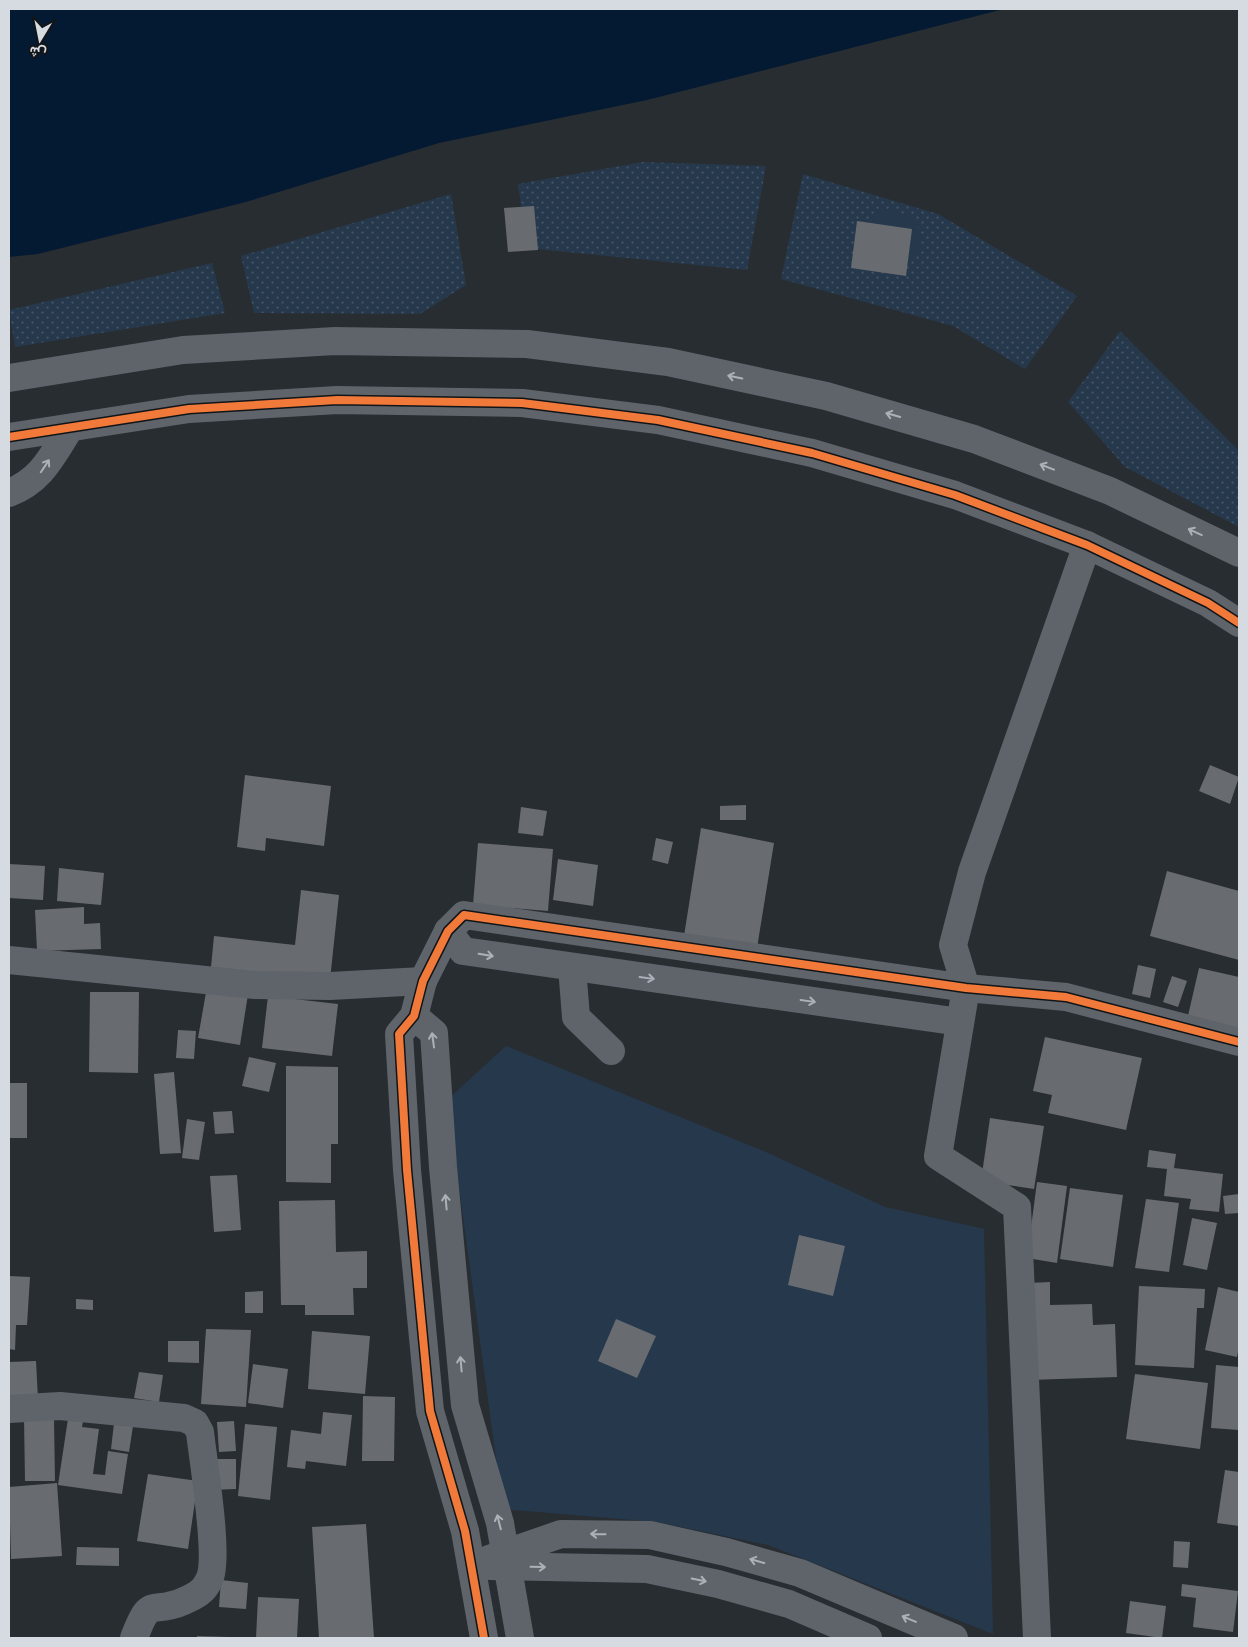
<svg xmlns="http://www.w3.org/2000/svg" width="1248" height="1647" viewBox="0 0 1248 1647" font-family="'IBM Plex Serif',Vazirmatn,serif">
	<style>
		.grass { fill: url(#grass-dots) }
		.park { fill: #26384c }
		.water { fill: #041a32 }
		.building { fill: #686c70 }
		.lines { fill: none; stroke-linecap: round; stroke-linejoin: round }
		.minor { stroke: #5f646b; stroke-width: 28 }
		.cycleway-casing { stroke: #111518; stroke-width: 11 }
		.cycleway { stroke: #f17a3a; stroke-width: 8 }
		.oneway { stroke: #acb1b8 }
	</style>
	<defs>
		<pattern id="grass-dots" width="8" height="8" patternUnits="userSpaceOnUse" patternTransform="scale(1.25)"><rect width="8" height="8" fill="#26384c"/><path d="M2 2h.1M6 6h.1" fill="none" stroke="#455466" stroke-width="1.8" stroke-linecap="round"/></pattern>
	</defs>
	<rect width="100%" height="100%" fill="#282d32"/>
	<!-- grass -->
	<g class="grass">
		<polygon points="643,162 766,166 747,270 527,248 518,184"/>
		<polygon points="803,174 938,214 1077,296 1025,369 953,326 781,279"/>
		<polygon points="451,194 466,285 420,314 254,313 241,256"/>
		<polygon points="212,263 225,313 15,347 9,310"/>
		<polygon points="1120,331 1239,451 1239,527 1125,467 1068,402"/>
	</g>
	<!-- park -->
	<g class="park">
		<path d="M 885,210 C 919,210 935,243 907,266 L 861,230 L 867,220 Z"/>
		<polygon points="506,1046 766,1152 885,1207 984,1229 993,1634 768,1545 657,1522 503,1509 447,1100"/>
	</g>
	<!-- water -->
	<polygon class="water" points="9,9 1004,9 647,100 439,143 246,202 38,254 9,257"/>
	<!-- building -->
	<g class="building">
		<polygon points="534,206 538,250 508,252 504,208"/>
		<polygon points="857,221 912,229 906,276 851,268"/>
		<polygon points="1210,765 1239,777 1230,804 1199,791"/>
		<polygon points="245,775 331,786 324,846 266,838 265,851 237,847"/>
		<polygon points="746,805 746,820 720,820 720,806"/>
		<polygon points="521,807 547,811 543,836 518,833"/>
		<polygon points="701,828 774,843 757,948 684,936"/>
		<polygon points="656,838 673,842 668,864 652,860"/>
		<polygon points="478,843 553,849 548,911 473,905"/>
		<polygon points="558,859 598,865 593,906 553,900"/>
		<polygon points="9,864 45,866 43,900 9,898"/>
		<polygon points="59,868 104,873 101,905 57,901"/>
		<polygon points="1167,871 1239,891 1239,960 1150,936"/>
		<polygon points="301,890 339,895 330,980 211,967 214,936 295,945"/>
		<polygon points="84,907 84,924 100,923 101,949 37,951 35,910"/>
		<polygon points="1138,965 1156,969 1150,998 1132,994"/>
		<polygon points="1199,968 1239,977 1239,1032 1187,1020"/>
		<polygon points="1172,976 1187,981 1178,1007 1163,1002"/>
		<polygon points="208,981 249,988 240,1045 198,1038"/>
		<polygon points="90,992 139,992 138,1073 89,1072"/>
		<polygon points="268,996 338,1004 332,1056 262,1048"/>
		<polygon points="178,1030 196,1031 194,1059 176,1058"/>
		<polygon points="1045,1037 1142,1058 1126,1130 1048,1113 1052,1095 1033,1091"/>
		<polygon points="249,1057 276,1063 269,1092 242,1086"/>
		<polygon points="286,1066 338,1067 338,1144 331,1144 331,1183 286,1182"/>
		<polygon points="174,1072 181,1153 160,1154 154,1074"/>
		<rect x="9" y="1083" width="18" height="55"/>
		<polygon points="232,1111 234,1133 215,1134 213,1112"/>
		<polygon points="990,1118 1044,1126 1034,1189 981,1181"/>
		<polygon points="187,1119 205,1122 199,1160 182,1158"/>
		<polygon points="1149,1150 1176,1154 1174,1168 1223,1174 1219,1212 1189,1209 1191,1199 1164,1196 1167,1169 1147,1167"/>
		<polygon points="237,1175 241,1230 214,1232 210,1176"/>
		<polygon points="1037,1182 1067,1186 1057,1263 1027,1258"/>
		<polygon points="1070,1188 1123,1195 1113,1267 1060,1259"/>
		<polygon points="1239,1194 1239,1213 1225,1214 1223,1196"/>
		<polygon points="1146,1199 1179,1203 1169,1272 1135,1268"/>
		<polygon points="335,1200 336,1252 367,1251 367,1288 353,1288 354,1315 305,1315 305,1305 281,1305 279,1201"/>
		<polygon points="1192,1218 1217,1223 1207,1270 1183,1265"/>
		<polygon points="799,1235 845,1246 833,1296 788,1285"/>
		<polygon points="9,1276 30,1277 27,1325 16,1325 15,1350 9,1349"/>
		<polygon points="1050,1282 1050,1305 1092,1304 1093,1325 1115,1324 1117,1377 1030,1380 1028,1283"/>
		<polygon points="1139,1286 1205,1289 1204,1308 1197,1308 1194,1368 1135,1365"/>
		<polygon points="1218,1287 1239,1292 1239,1346 1237,1357 1205,1350"/>
		<polygon points="263,1291 263,1313 245,1313 245,1292"/>
		<polygon points="76,1299 93,1300 93,1310 76,1309"/>
		<polygon points="616,1319 656,1336 637,1378 598,1361"/>
		<polygon points="206,1329 251,1330 246,1407 201,1404"/>
		<polygon points="312,1331 370,1336 365,1394 308,1389"/>
		<polygon points="168,1341 199,1341 199,1363 168,1362"/>
		<polygon points="36,1361 38,1399 9,1400 9,1362"/>
		<polygon points="253,1364 288,1369 283,1408 248,1403"/>
		<polygon points="1216,1365 1239,1367 1239,1430 1211,1428"/>
		<polygon points="139,1372 163,1375 159,1402 134,1398"/>
		<polygon points="1135,1374 1208,1383 1200,1449 1126,1439"/>
		<polygon points="363,1396 395,1397 394,1461 362,1461"/>
		<polygon points="69,1412 84,1415 82,1427 99,1429 93,1474 105,1475 108,1451 128,1454 122,1494 58,1485"/>
		<polygon points="323,1412 352,1415 346,1466 306,1461 305,1469 287,1467 291,1430 321,1434"/>
		<polygon points="24,1418 54,1418 55,1481 25,1481"/>
		<polygon points="234,1421 236,1451 219,1452 217,1422"/>
		<polygon points="114,1423 133,1426 129,1452 111,1449"/>
		<polygon points="245,1424 277,1427 270,1500 238,1496"/>
		<polygon points="209,1459 236,1459 236,1489 209,1490"/>
		<polygon points="1225,1470 1239,1472 1239,1526 1217,1523"/>
		<polygon points="148,1474 198,1481 188,1549 137,1541"/>
		<polygon points="57,1483 62,1556 11,1559 9,1487"/>
		<polygon points="366,1524 374,1638 319,1638 312,1527"/>
		<polygon points="1174,1541 1190,1542 1188,1568 1173,1567"/>
		<polygon points="77,1547 119,1548 119,1566 76,1565"/>
		<polygon points="221,1580 248,1583 246,1609 219,1607"/>
		<polygon points="1182,1584 1238,1591 1233,1632 1193,1627 1196,1598 1181,1596"/>
		<polygon points="258,1597 299,1599 297,1638 256,1638"/>
		<polygon points="1130,1601 1166,1606 1162,1638 1126,1633"/>
		<polygon points="197,1636 229,1637 229,1638 197,1638"/>
	</g>
	<g class="lines">
		<!-- minor -->
		<g class="minor">
			<polyline points="9,378 183,350 335,341 527,344 668,362 826,396 974,439 1110,491 1239,553"/>
			<polyline points="9,437 189,409 337,400 522,403 658,420 812,453 955,495 1087,545 1208,603 1239,623"/>
			<path d="M 9,493 C 42,480 52,456 70,428"/>
			<polyline points="448,931 463,951 960,1022"/>
			<polyline points="9,960 255,985 330,986 423,981"/>
			<polyline points="572,967 576,1017 611,1051"/>
			<polyline points="414,1016 434,1033 443,1167 465,1405 500,1523 520,1638"/>
			<path d="M 9,1409 L 60,1406 L 184,1418 L 195,1423 L 200,1432 C 203,1461 220,1559 209,1580 C 204,1592 195,1596 184,1601 C 150,1616 151,1593 134,1638"/>
			<polyline points="489,1559 561,1534 650,1535 726,1552 800,1573 954,1638"/>
			<polyline points="490,1566 647,1569 718,1584 789,1604 868,1638"/>
			<polyline points="484,1638 465,1531 430,1411 407,1170 399,1034 414,1016 423,981 448,931 464,915 966,988 1066,997 1239,1042"/>
			<polyline points="1037,1638 1017,1207 938,1156 966,988 953,945 972,872 1087,545"/>
		</g>
		<defs>
			<g id="cycleway">
				<polyline points="9,437 189,409 337,400 522,403 658,420 812,453 955,495 1087,545 1208,603 1239,623"/>
				<polyline points="484,1638 465,1531 430,1411 407,1170 399,1034 414,1016 423,981 448,931 464,915 966,988 1066,997 1239,1042"/>
			</g>
		</defs>
		<!-- cycleway casing -->
		<use href="#cycleway" class="cycleway-casing"/>
		<!-- cycleway -->
		<use href="#cycleway" class="cycleway"/>
	</g>
	<!-- one-way arrows -->
	<defs><path id="oneway-shaft" d="M-6 0H5M1.5-3L5.5 0L1.5 3" fill="none" stroke-width="1.6" stroke-linecap="round" stroke-linejoin="round" transform="scale(1.25)"/></defs>
	<g class="oneway">
		<use href="#oneway-shaft" transform="translate(735 377) rotate(-168)"/>
		<use href="#oneway-shaft" transform="translate(893 415) rotate(-164)"/>
		<use href="#oneway-shaft" transform="translate(45 466) rotate(-56)"/>
		<use href="#oneway-shaft" transform="translate(1047 467) rotate(-159)"/>
		<use href="#oneway-shaft" transform="translate(1195 532) rotate(-155)"/>
		<use href="#oneway-shaft" transform="translate(486 955) rotate(9)"/>
		<use href="#oneway-shaft" transform="translate(647 978) rotate(8)"/>
		<use href="#oneway-shaft" transform="translate(808 1001) rotate(8)"/>
		<use href="#oneway-shaft" transform="translate(433 1040) rotate(-98)"/>
		<use href="#oneway-shaft" transform="translate(446 1202) rotate(-95)"/>
		<use href="#oneway-shaft" transform="translate(461 1364) rotate(-95)"/>
		<use href="#oneway-shaft" transform="translate(499 1522) rotate(-104)"/>
		<use href="#oneway-shaft" transform="translate(598 1534) rotate(-179)"/>
		<use href="#oneway-shaft" transform="translate(757 1561) rotate(-164)"/>
		<use href="#oneway-shaft" transform="translate(538 1567) rotate(1)"/>
		<use href="#oneway-shaft" transform="translate(699 1580) rotate(12)"/>
		<use href="#oneway-shaft" transform="translate(909 1619) rotate(-157)"/>
	</g>
	<!-- border -->
	<rect width="1248" height="1647" fill="none" stroke="#d6dbe1" stroke-width="20"/>
	<!-- north arrow -->
	<g transform="translate(40 40) rotate(190)" stroke="#111518" stroke-width="4" paint-order="stroke">
	<path d="M0-4L9 19L0 12L-9 19Z" fill="#d6dbe1"/>
	<text y="-8" font-size="14" font-weight="bold" text-anchor="middle" fill="#d6dbe1">ش</text>
	</g>
</svg>
